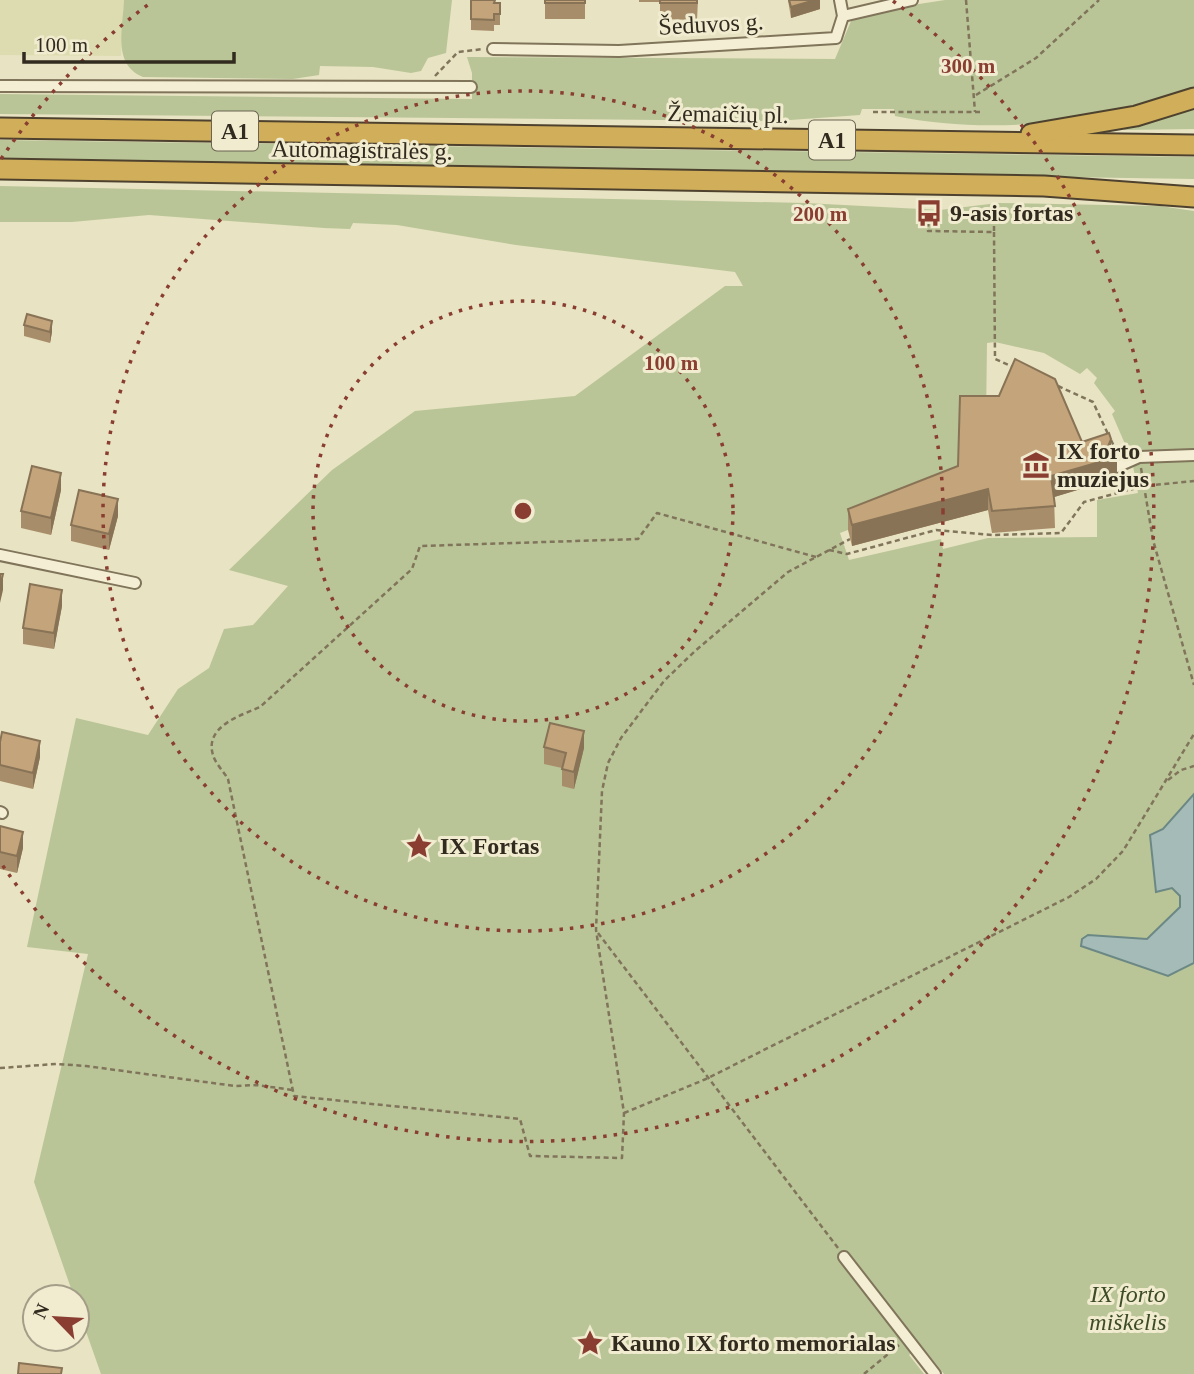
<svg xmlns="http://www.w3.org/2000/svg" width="1194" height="1374" viewBox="0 0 1194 1374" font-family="'Times New Roman',serif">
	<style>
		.farmland { fill: #dddcb0 }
		.green { fill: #b9c597; fill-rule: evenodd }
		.water { fill: #a4bbb8; stroke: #6c8885; stroke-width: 2 }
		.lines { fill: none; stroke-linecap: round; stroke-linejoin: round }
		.street-casing { stroke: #80745b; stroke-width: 14 }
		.highway-casing { stroke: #4e422f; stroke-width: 23 }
		.path { stroke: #80745b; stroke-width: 2.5; stroke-dasharray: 5 3.5; stroke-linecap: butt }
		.street { stroke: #f4efd4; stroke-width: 10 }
		.highway { stroke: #d0ae5a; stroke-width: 19 }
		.wall { fill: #a88d6a }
		.shaded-wall { fill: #887356 }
		.building { fill: #c3a47b; stroke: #887356; stroke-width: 2 }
		.ring { fill: none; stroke: #893e31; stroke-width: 3.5; stroke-dasharray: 3.5 7 }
		.labels { text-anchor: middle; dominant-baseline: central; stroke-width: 6; stroke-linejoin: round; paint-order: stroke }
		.shield { fill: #f1ecd0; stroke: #6b6453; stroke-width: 2 }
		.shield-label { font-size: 23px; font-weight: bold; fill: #312a1e }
		.street-label { font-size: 24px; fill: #312a1e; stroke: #f1ecd0 }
		.poi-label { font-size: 24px; font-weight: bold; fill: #312a1e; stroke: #f1ecd0; text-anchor: start }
		.park-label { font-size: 24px; font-style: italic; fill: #3d4c26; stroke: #f1ecd0 }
		.centre { fill: #893e31; stroke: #f1ecd0; stroke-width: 3.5 }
		.ring-label { font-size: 21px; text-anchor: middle; font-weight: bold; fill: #893e31; stroke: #f1ecd0; stroke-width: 6; stroke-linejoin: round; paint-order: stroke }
	</style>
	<rect width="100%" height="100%" fill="#e8e3c2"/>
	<!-- farmland -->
	<polygon class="farmland" points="0,0 124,0 121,56 0,55"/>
	<!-- green -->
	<g class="green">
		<path d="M 124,0 L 452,0 L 446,53 L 428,58 L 421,71 L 411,73 L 373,67 L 320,66 L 319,75 L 293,79 L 143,77 C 112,65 123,28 124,0 Z"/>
		<path d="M 945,0 L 1194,0 L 1194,92 C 1099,122 993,136 895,116 L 894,109 L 862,109 L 860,115 L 776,121 L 0,114 L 0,94 L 472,99 L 472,73 L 467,57 L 835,59 L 854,14 Z"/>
		<polygon points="1194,104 1194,129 1124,130 1123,124"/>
		<polygon points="0,140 1194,157 1194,179 0,161"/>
		<path d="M 0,186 L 805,203 L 940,210 L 998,203 L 1160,206 L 1194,211 L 1194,794 L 1163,829 L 1156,891 L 1172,888 L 1180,896 L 1180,907 L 1147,939 L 1088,935 L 1178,972 L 1194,963 L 1194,1374 L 944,1374 L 921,1345 L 909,1355 L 924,1374 L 101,1374 L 77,1306 L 77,1297 L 74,1297 L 34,1182 L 88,954 L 27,947 L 76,718 L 148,735 L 178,689 L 209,668 L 224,629 L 253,625 L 288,586 L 229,570 L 332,470 L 415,411 L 575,396 L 725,286 L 743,286 L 735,272 L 516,245 L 397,225 L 353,223 L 350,229 L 324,228 L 149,215 L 72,222 L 0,222 ZM 995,342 L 1044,353 L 1080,374 L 1087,368 L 1097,378 L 1094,383 L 1115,411 L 1112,414 L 1132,460 L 1138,493 L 1097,500 L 1097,537 L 988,538 L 943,549 L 941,539 L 849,560 L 840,533 L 958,487 L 986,417 L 987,343 Z"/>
	</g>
	<!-- water -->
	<polygon class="water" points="1194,794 1194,963 1168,976 1081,946 1082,939 1088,935 1147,939 1180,907 1180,896 1172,888 1156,892 1150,835 1163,829"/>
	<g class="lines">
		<defs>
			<g id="street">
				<polyline points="843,16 912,0"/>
				<polyline points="493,49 619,51 836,38 843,16 840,0"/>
				<polyline points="0,86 471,87"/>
				<polyline points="1114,468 1139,457 1194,455"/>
				<polyline points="0,555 135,583"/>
				<polyline points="0,812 2,813"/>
				<polyline points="844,1257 935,1374"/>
			</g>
			<g id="highway">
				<polyline points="0,128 1194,145"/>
				<polyline points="1031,134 1136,116 1194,98"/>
				<polyline points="0,169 1044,186 1194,197"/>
			</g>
		</defs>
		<!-- street casing -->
		<use href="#street" class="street-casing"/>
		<!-- highway casing -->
		<use href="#highway" class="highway-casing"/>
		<!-- path -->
		<g class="path">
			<polyline points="966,0 975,112"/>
			<polyline points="435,76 458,52 483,49"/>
			<polyline points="976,95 1036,58 1099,0"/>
			<polyline points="873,112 982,112"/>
			<polyline points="929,213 928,231 994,232 994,225"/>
			<polyline points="994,232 995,359 1013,367"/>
			<polyline points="1058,386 1093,402 1108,434"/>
			<polyline points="1111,440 1117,453"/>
			<polyline points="1141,468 1153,540 1194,685"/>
			<polyline points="829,550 847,554 936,530 992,535 1061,533 1084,502 1144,486 1194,481"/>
			<path d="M 816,557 L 657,513 L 638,539 L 420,546 L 412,569 L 260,707 C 242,715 204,726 213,755 C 215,763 224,772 228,779 L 294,1096 L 520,1119 L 530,1156 L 622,1158 L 624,1113 L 596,930 L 602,791 L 608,763 L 621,738 L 664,681 L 695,651 L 788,572 L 850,539"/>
			<polyline points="1168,780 1181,770 1194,766"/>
			<polyline points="598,933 838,1248"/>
			<polyline points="0,1068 56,1064 86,1066 235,1086 257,1085 292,1090"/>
			<polyline points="624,1113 706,1079 1069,897 1096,879 1123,851 1194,734"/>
			<polyline points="864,1374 899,1345"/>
		</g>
		<!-- street -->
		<use href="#street" class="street"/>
		<!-- highway -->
		<use href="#highway" class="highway"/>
	</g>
	<!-- wall -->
	<g class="wall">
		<polygon points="471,0 500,3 500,25 494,25 494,31 471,30"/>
		<rect x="545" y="0" width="40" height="19"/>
		<polygon points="639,0 698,0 697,20 660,19 660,2 639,2"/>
		<polygon points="788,0 820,0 820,9 791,18"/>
		<polygon points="24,325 52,332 50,343 24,336"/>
		<polygon points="1082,442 1111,452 1117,478 1054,497 1055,528 992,533 988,510 852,546 848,530 848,509"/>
		<polygon points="61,490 51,535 21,528 21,511"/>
		<polygon points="118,516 109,550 71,541 71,525"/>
		<polygon points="62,606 54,649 23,644 23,628"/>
		<polygon points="0,742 40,757 33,789 0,781"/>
		<polygon points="544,747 584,748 574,789 562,786 562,768 544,764"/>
		<polygon points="0,826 23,848 17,873 0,869"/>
	</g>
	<!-- shaded-wall -->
	<g class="shaded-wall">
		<polygon points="815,0 820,0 820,9 791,18 791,7"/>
		<polygon points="52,321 52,332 50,343 50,332"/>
		<polygon points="1111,439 1111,458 1117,457 1117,478 1051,498 1051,476 1107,449"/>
		<polygon points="61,473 61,490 51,535 51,518"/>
		<polygon points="988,489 988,510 852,546 852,525"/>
		<polygon points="118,499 118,516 109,550 109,534"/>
		<polygon points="3,574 3,590 0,603 0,587"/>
		<polygon points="62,590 62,606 54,649 54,633"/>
		<polygon points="584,731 584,748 574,789 574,772"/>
		<polygon points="40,741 40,757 33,789 33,773"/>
		<polygon points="23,832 23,848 17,873 17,856"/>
	</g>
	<!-- building -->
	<g class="building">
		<polygon points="471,0 495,0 494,3 500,3 500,14 494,14 494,20 471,19"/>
		<rect x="545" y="0" width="40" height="3"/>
		<rect x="660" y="0" width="37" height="3"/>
		<polygon points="789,0 815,0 791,7"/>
		<polygon points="27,314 52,321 50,332 24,325"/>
		<polygon points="1015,359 1055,379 1082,442 1109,433 1111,439 1107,449 1117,457 1051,476 1055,506 992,511 988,489 852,525 848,509 958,466 960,396 999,396"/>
		<polygon points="32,466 61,473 51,518 21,511"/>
		<polygon points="79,490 118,499 109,534 71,525"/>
		<polygon points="0,574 3,574 0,587"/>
		<polygon points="30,584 62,590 54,633 23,628"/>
		<polygon points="550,723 584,731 574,772 562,769 566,753 544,747"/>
		<polygon points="2,732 40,741 33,773 0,765 0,742"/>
		<polygon points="0,826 23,832 17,856 0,852"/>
		<polygon points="19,1363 62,1368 61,1374 18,1374"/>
	</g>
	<!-- distance rings -->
	<g class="ring">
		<circle cx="523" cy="511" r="210"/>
		<circle cx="523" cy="511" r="420"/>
		<path d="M1 159A630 630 0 0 1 153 1M893 1A630 630 0 1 1 1 863"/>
	</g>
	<!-- icons -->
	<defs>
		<symbol id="bus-bare" viewBox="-9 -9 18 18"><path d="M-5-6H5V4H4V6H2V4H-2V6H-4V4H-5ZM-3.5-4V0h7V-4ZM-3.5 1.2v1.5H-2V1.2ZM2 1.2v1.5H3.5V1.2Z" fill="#893e31" stroke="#f1ecd0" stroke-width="2.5" paint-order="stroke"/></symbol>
		<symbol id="museum-bare" viewBox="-9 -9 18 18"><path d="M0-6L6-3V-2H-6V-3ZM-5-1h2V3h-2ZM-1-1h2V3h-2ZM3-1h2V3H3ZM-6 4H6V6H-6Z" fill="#893e31" stroke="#f1ecd0" stroke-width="2.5" paint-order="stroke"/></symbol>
		<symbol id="sight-bare" viewBox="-9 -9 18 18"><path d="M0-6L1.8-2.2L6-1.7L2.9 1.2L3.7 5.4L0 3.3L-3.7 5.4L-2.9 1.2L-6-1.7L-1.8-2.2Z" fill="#893e31" stroke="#f1ecd0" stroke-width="2.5" paint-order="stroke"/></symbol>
	</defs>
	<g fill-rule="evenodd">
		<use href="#bus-bare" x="910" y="194" width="38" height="38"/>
		<use href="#museum-bare" x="1017" y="446" width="38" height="38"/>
		<use href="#sight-bare" x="400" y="827" width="38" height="38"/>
		<use href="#sight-bare" x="571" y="1324" width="38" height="38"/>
	</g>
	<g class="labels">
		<!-- shield labels -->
		<g class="shield">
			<rect x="212" y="111.5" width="46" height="39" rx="5"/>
			<rect x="809" y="120.5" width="46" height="39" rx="5"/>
		</g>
		<g class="shield-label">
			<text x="235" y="131">A1</text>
			<text x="832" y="140">A1</text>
		</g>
		<!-- street labels -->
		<g class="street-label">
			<text transform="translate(711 24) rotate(-3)">Šeduvos g.</text>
			<text transform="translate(728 114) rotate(1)">Žemaičių pl.</text>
			<text transform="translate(362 150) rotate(1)">Automagistralės g.</text>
		</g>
		<!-- poi labels -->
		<g class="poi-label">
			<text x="950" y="213">9-asis fortas</text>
			<text x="1057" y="451">IX forto<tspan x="1057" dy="28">muziejus</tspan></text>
			<text x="440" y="846">IX Fortas</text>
			<text x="611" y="1343">Kauno IX forto memorialas</text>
		</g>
		<!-- park labels -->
		<g class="park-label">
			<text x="1128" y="1294">IX forto<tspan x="1128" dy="28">miškelis</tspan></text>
		</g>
	</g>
	<circle cx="523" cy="511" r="10" class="centre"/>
	<g class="ring-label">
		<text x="968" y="73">300 m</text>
		<text x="820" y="221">200 m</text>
		<text x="671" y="370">100 m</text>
	</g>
	<!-- north arrow -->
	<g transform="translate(56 1318) rotate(295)"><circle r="33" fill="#f1ecd0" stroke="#a49e89" stroke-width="2"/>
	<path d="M0-5L12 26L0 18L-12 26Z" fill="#893e31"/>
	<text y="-10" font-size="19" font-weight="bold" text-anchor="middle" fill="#312a1e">N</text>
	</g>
	<!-- scale -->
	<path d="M24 52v10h210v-10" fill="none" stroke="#312a1e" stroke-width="3.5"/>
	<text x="35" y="52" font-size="21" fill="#312a1e" stroke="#f1ecd0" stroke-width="5" paint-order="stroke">100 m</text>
</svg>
